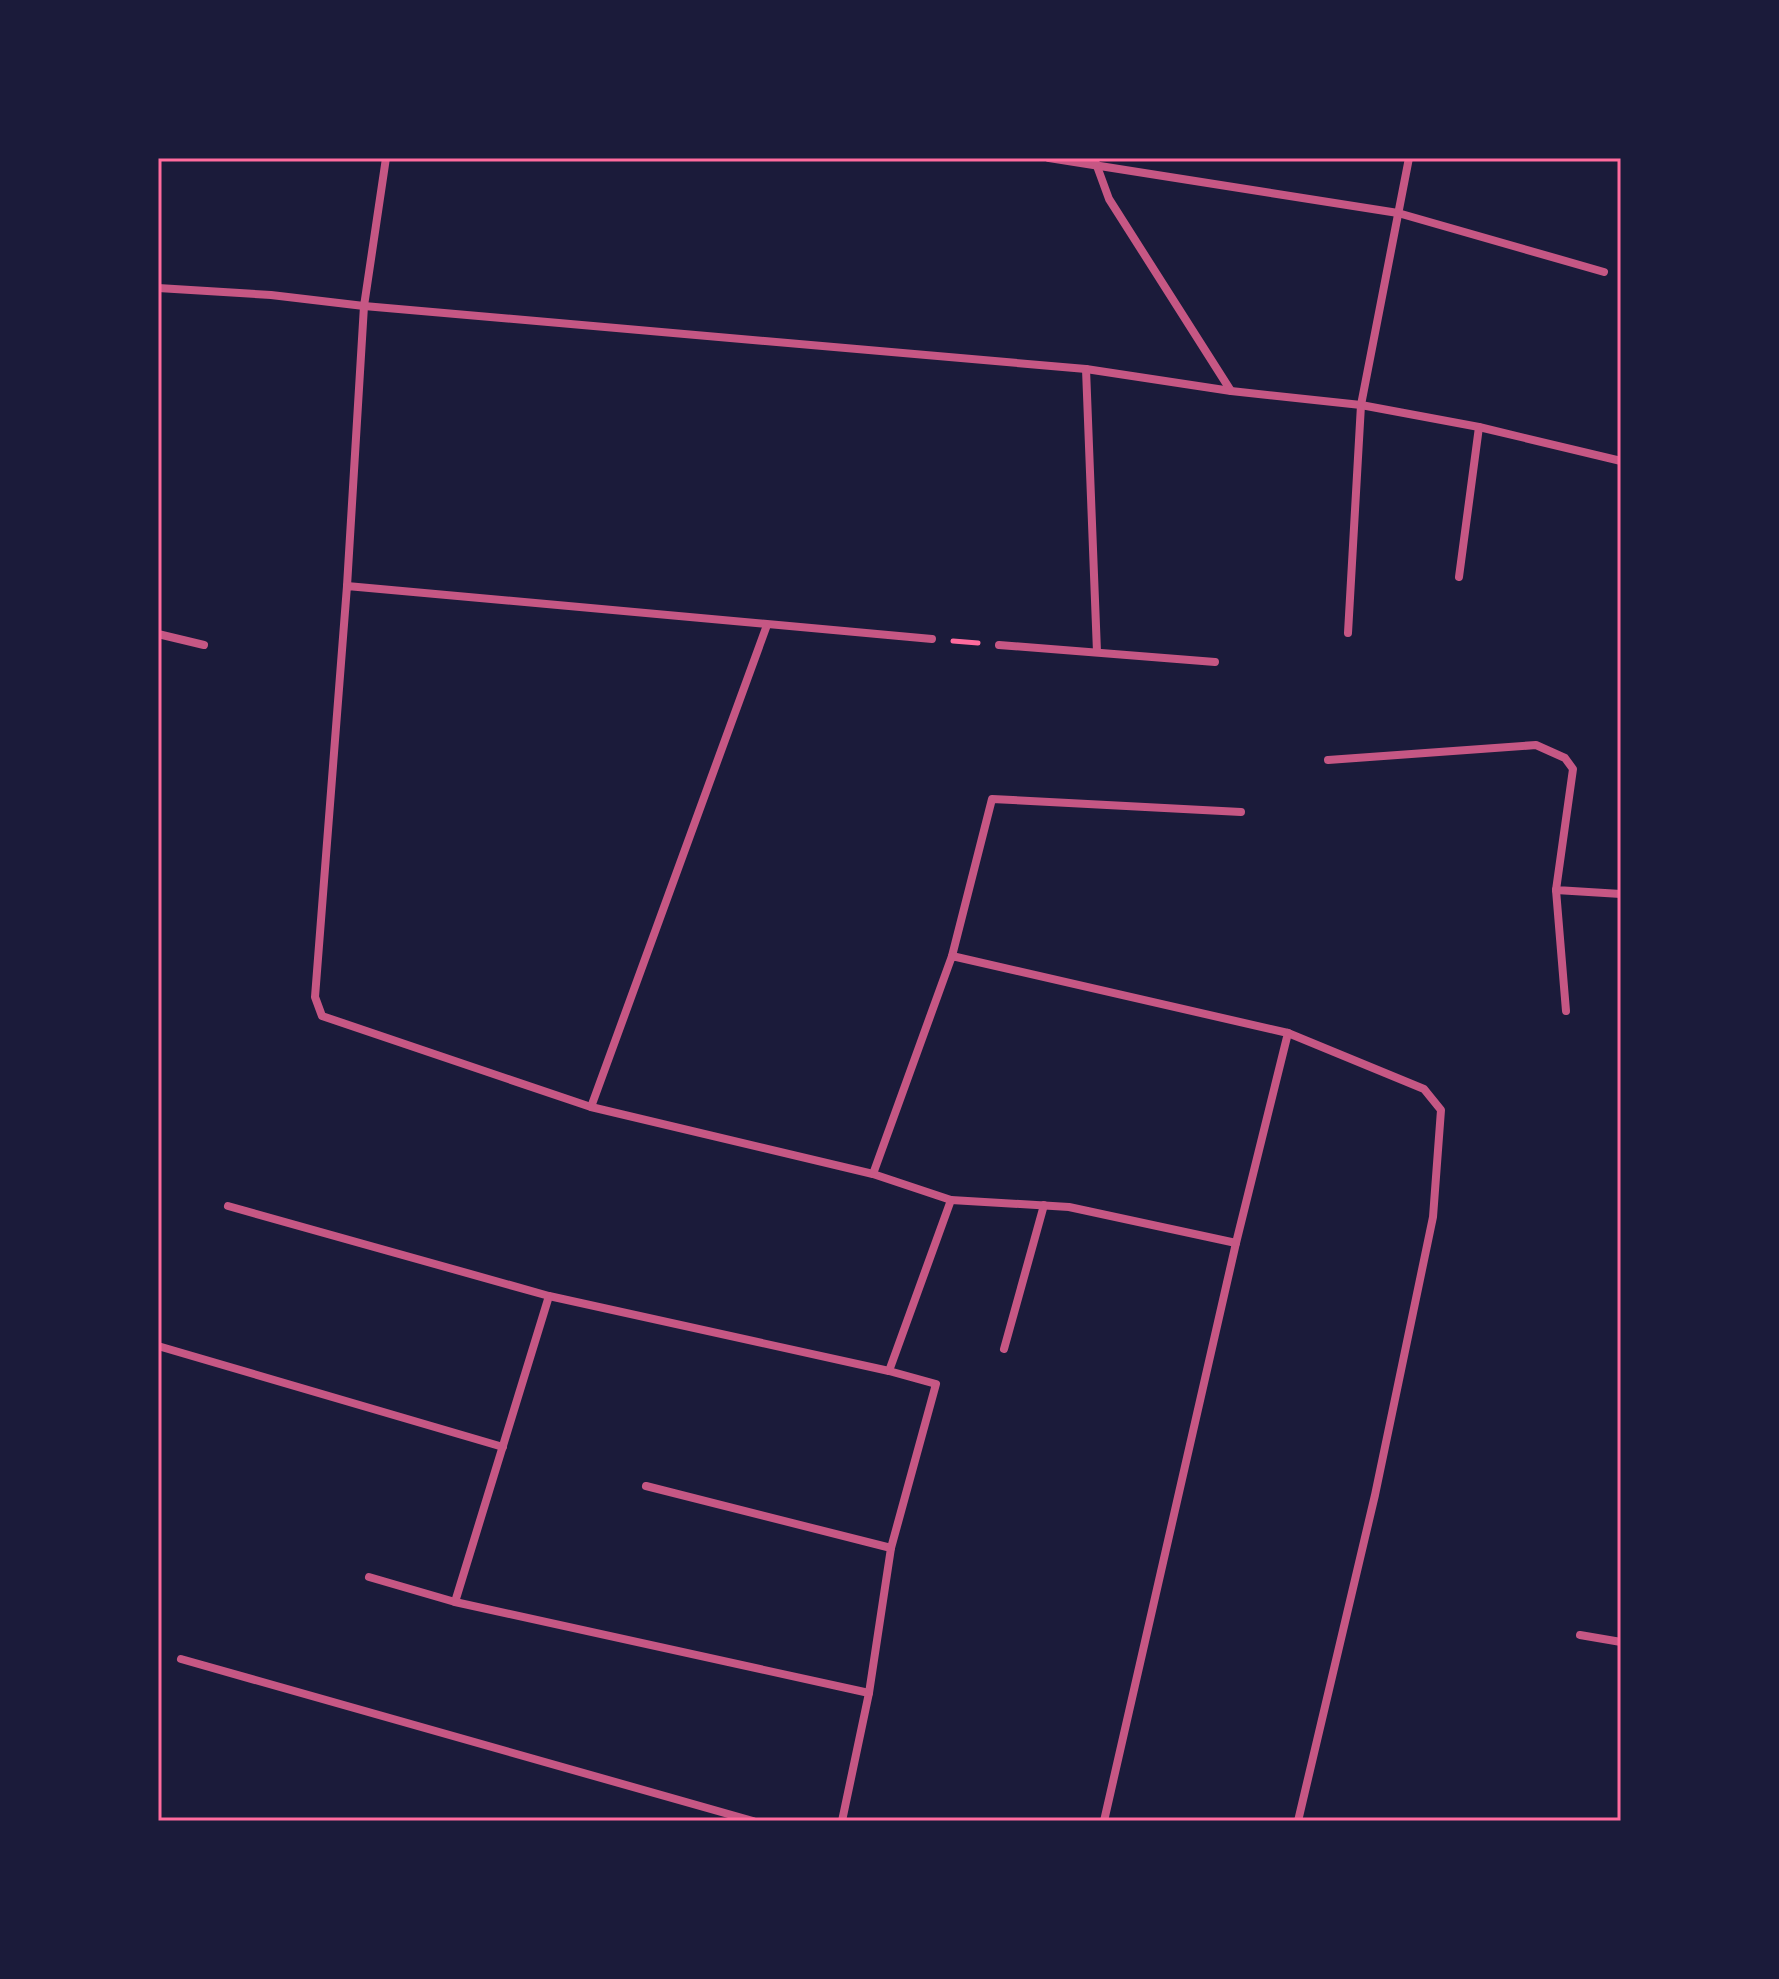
<svg xmlns="http://www.w3.org/2000/svg" width="1779" height="1979" viewBox="0 0 1779 1979" font-family="'Crimson Pro',serif">
	<style>
		.lines { fill: none; stroke-linecap: round; stroke-linejoin: round }
		.path { stroke: #ff6b9d; stroke-width: 5 }
		.minor { stroke: #c65784; stroke-width: 8 }
		.neatline { fill: none; stroke: #ff6b9d; stroke-width: 3 }
	</style>
	<rect width="100%" height="100%" fill="#1b1b3a"/>
	<g class="lines">
		<!-- path -->
		<polyline class="path" points="953,641 978,643"/>
		<!-- minor -->
		<g class="minor">
			<polyline points="1049,158 1398,213 1604,272"/>
			<polyline points="1094,158 1109,199 1231,391 1361,405 1479,427 1621,461"/>
			<polyline points="158,288 271,295 364,306 1086,369 1231,391"/>
			<polyline points="1086,369 1097,652"/>
			<polyline points="1459,577 1479,427"/>
			<polyline points="347,586 364,306 386,158"/>
			<polyline points="1348,633 1361,405 1409,158"/>
			<polyline points="158,634 204,645"/>
			<polyline points="999,645 1215,662"/>
			<polyline points="1328,760 1536,745 1565,758 1573,769 1556,890 1621,894"/>
			<polyline points="1556,890 1566,1011"/>
			<polyline points="952,956 992,799 1241,812"/>
			<polyline points="1288,1033 1424,1089 1441,1110 1433,1217 1375,1495 1298,1821"/>
			<polyline points="591,1107 767,625"/>
			<polyline points="873,1174 952,956 1288,1033 1236,1243 1104,1821"/>
			<polyline points="951,1200 1069,1207 1236,1243"/>
			<polyline points="228,1206 549,1296 889,1371 936,1384 891,1548 869,1693 842,1821"/>
			<polyline points="158,1346 503,1447"/>
			<polyline points="1004,1349 1044,1205"/>
			<polyline points="889,1371 951,1200 873,1174 591,1107 322,1016 315,997 347,586 932,639"/>
			<polyline points="646,1486 891,1548"/>
			<polyline points="369,1577 455,1602 869,1693"/>
			<polyline points="455,1602 549,1296"/>
			<polyline points="1580,1635 1621,1642"/>
			<polyline points="181,1659 753,1821"/>
		</g>
	</g>
	<!-- border -->
	<rect width="1779" height="1979" fill="none" stroke="#1b1b3a" stroke-width="320"/>
	<rect x="160" y="160" width="1459" height="1659" class="neatline"/>
</svg>
